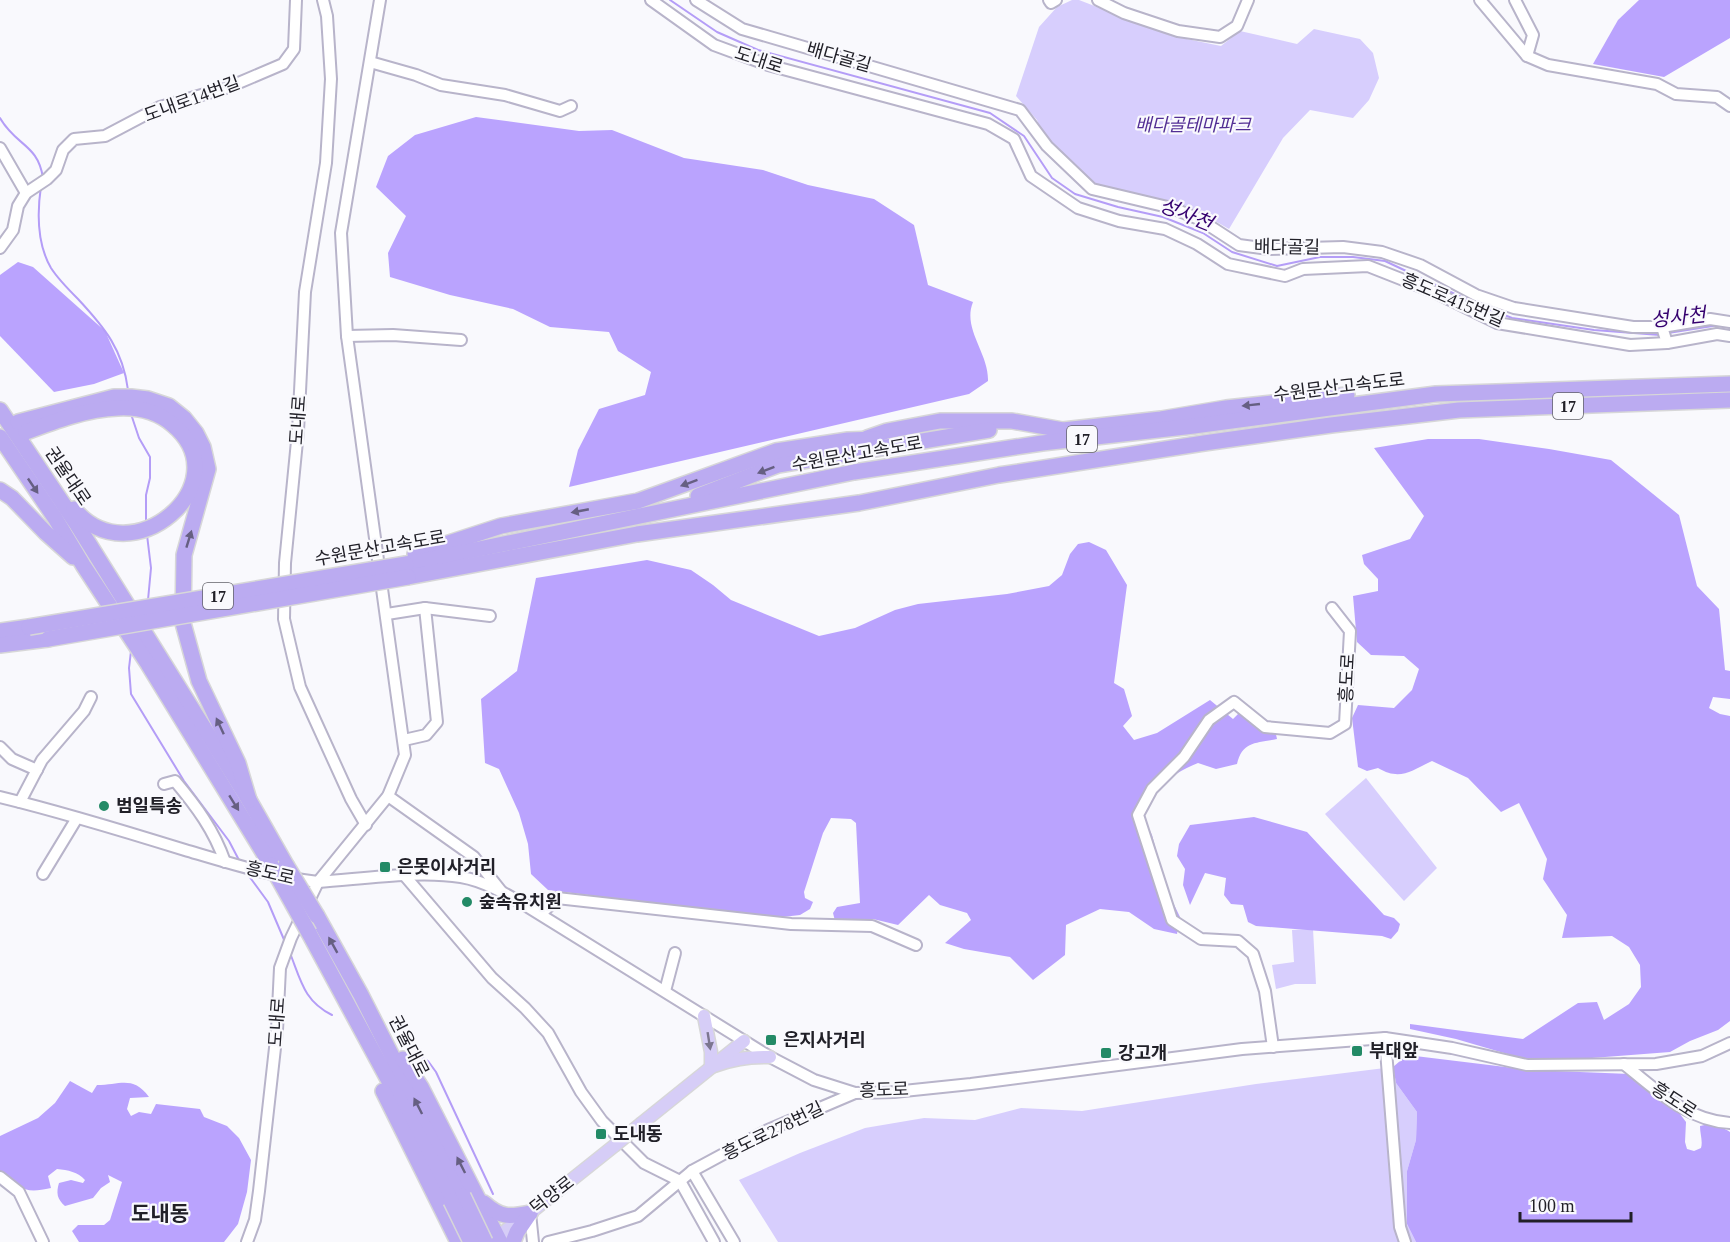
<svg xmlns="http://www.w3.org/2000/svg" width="1730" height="1242" viewBox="0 0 1730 1242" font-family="'Times New Roman','Noto Sans KR',serif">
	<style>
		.green { fill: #d7cefd }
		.forest { fill: #baa3fe }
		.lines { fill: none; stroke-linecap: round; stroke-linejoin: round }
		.stream { stroke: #b49df7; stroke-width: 2 }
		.minor-casing { stroke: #b8b4ca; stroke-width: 14 }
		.major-casing { stroke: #d7d7d8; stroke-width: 15 }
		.highway-casing { stroke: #d7d7d8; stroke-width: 18 }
		.minor { stroke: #fff; stroke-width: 10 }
		.major { stroke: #d6cdf7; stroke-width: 12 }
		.highway { stroke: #bbabf1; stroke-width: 15 }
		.major-bridge-casing { stroke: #d7d7d8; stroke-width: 15; stroke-linecap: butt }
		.highway-bridge-casing { stroke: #d7d7d8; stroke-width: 18; stroke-linecap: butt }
		.major-bridge { stroke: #d6cdf7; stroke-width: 12 }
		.highway-bridge { stroke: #bbabf1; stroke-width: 15 }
		.oneway { fill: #665f82 }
		.oneway2 { fill: #7c7690 }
		.poi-dot { fill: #238a66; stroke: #f9f9fd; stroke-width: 2 }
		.labels { text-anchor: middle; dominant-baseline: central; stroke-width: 4.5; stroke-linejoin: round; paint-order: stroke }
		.shield { fill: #f9f9fd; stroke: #626168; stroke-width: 1.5 }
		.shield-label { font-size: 16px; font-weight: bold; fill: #212028 }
		.street-label { font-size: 18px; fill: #212028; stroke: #f9f9fd }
		.park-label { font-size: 18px; font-style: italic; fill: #522e94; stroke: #f9f9fd }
		.poi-label { font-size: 18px; font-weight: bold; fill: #212028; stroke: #f9f9fd; text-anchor: start }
		.water-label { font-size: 20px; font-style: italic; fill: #35006f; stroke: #f9f9fd }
		.quarter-label { font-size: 21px; font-weight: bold; fill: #212028; stroke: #f9f9fd }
	</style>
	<rect width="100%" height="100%" fill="#f9f9fd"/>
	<!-- green -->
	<g class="green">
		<polygon points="1072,0 1079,0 1172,36 1221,46 1240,31 1297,44 1314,29 1360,39 1373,53 1379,78 1369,100 1353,118 1310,110 1283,138 1229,229 1201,213 1093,184 1047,146 1037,120 1016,96 1039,27 1057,7"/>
		<polygon points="1366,778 1437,868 1404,901 1325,814"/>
		<polygon points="1313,929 1316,984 1295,984 1276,989 1272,965 1294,962 1292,930"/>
		<polygon points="1393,1067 1396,1083 1417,1112 1416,1140 1407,1171 1407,1224 1416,1242 778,1242 739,1180 800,1153 865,1128 924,1118 975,1120 1021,1108 1082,1111 1256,1084"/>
	</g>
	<!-- forest -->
	<g class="forest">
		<polygon points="1639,0 1730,0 1730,38 1664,77 1593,64 1618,20"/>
		<path d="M 476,117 L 579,131 L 612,130 L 684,158 L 763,170 L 808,185 L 874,199 L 914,225 L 928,285 L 973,302 C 962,329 989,353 988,381 L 969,394 L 569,487 L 578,450 L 599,409 L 645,395 L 651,372 L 618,351 L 609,332 L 550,327 L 513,309 L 450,295 L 390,277 L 388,253 L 406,216 L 376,187 L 388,156 L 415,135 Z"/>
		<polygon points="18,262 33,267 105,331 124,373 94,384 54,392 0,336 0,275"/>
		<path d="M 1428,439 L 1479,439 L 1549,449 L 1611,460 L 1679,515 L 1697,586 L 1719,609 L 1725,670 L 1730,671 L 1730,699 L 1713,697 L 1709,708 L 1720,714 L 1730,716 L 1730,1021 L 1718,1030 L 1690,1041 L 1670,1052 L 1592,1058 L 1521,1058 L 1456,1039 L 1410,1029 L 1410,1024 L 1523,1039 L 1578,1003 L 1597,1002 L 1604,1020 L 1629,1004 L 1641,987 L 1640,965 L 1629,947 L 1612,936 L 1562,938 L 1567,915 L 1543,879 L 1547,859 L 1519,803 L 1501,812 L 1468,778 L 1432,761 C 1411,771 1400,781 1378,768 L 1367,771 L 1358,767 L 1352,718 L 1358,705 L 1394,708 L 1412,690 L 1419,669 L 1404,656 L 1371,655 L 1357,642 L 1353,596 L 1378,591 L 1378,579 L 1364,564 L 1362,555 L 1410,539 L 1424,516 L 1374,448 Z"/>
		<path d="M 1089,542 L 1106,550 L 1127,585 L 1114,683 L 1124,689 L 1132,716 L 1123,726 L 1134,740 L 1157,733 L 1210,700 L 1233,719 L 1238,714 L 1246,713 L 1254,721 L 1267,720 L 1275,730 L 1277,739 C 1257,743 1242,741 1237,764 L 1216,769 L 1198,763 C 1165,777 1159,786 1143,817 L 1152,835 L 1167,890 L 1180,917 L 1177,934 L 1154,929 L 1129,912 L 1100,909 L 1066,925 L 1065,955 L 1033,980 L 1010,957 L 964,949 L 945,943 L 971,920 L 967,913 L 940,905 L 929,895 L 898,925 L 873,919 L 841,924 L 835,921 L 833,913 L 837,907 L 860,903 L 856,823 L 851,819 L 831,818 L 823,833 L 804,892 L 805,898 L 813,902 L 810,909 L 800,915 L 774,918 L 548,890 L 531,874 L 528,844 L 519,813 L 499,769 L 485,763 L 481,699 L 517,671 L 536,578 L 647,560 L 691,570 L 713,585 L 731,600 L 819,636 L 855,628 L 895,610 L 918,604 L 1007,594 L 1049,586 L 1062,575 L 1070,554 L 1078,544 Z"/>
		<polygon points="1254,817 1307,832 1384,915 1394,918 1400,924 1398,931 1391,939 1382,936 1256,926 1248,922 1243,905 1231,904 1224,895 1226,878 1205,873 1190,905 1183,885 1185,869 1177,856 1179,844 1190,825"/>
		<path d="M 1407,1055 L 1530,1070 L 1630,1074 L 1674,1106 L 1686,1122 L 1685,1142 L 1687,1149 L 1694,1151 L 1701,1148 C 1703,1141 1700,1134 1700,1126 C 1712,1123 1720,1126 1730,1132 L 1730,1242 L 1416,1242 L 1407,1224 L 1407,1171 L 1416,1140 L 1417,1112 L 1396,1083 L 1393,1067 Z"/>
		<path d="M 70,1081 L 92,1093 L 97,1085 C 120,1085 133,1075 149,1097 L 130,1098 L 127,1109 L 131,1116 L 139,1112 L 151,1114 L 156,1104 L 200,1109 L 204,1117 L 227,1126 L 239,1138 L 251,1160 L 247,1192 L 238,1224 L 224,1242 L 79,1242 L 72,1231 L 78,1225 L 104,1225 L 110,1220 L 122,1182 L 108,1175 L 110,1182 L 101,1188 L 93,1198 L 65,1206 C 57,1199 56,1193 59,1183 L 71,1180 L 83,1183 L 85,1180 C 78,1172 68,1170 57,1169 L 48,1176 L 51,1188 C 25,1194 21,1189 0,1173 L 0,1136 L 38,1118 L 55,1103 Z"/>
	</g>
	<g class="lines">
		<!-- stream -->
		<g class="stream">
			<polyline points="670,0 717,32 758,50 990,113 1024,136 1052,178 1075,194 1118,207 1163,217 1203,233 1232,252 1277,266 1320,257 1353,257 1385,261 1476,304 1512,318 1594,330 1660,335"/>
			<path d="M 0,118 C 16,146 38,144 43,178"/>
			<path d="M 41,186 C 37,213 37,244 51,268 C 58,279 69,290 78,299 C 105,328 123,350 128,390"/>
			<polyline points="1668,333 1719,325"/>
			<polyline points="131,414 139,438 150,457 150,478 146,495 146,523"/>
			<polyline points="147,535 151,568 148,600"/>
			<polyline points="131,651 129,668 131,694 184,781 229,841 240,862"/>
			<polyline points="246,872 268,902 285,942"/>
			<path d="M 290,953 C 301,981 304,1001 332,1015"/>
			<polyline points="418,1055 428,1061 436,1072 493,1194"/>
		</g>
		<defs>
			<g id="minor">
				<polyline points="323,0 327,16 331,79 326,163 305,292 298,431 285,563 284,619 300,687 351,799 366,825"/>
				<polyline points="651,0 714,45 768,65 988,124 1014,139 1031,176 1078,208 1119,221 1165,229 1197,244 1228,264 1285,276 1303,269 1368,266 1434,292 1497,323 1630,345 1667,343 1717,334 1730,336"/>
				<polyline points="696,0 742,29 1020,110 1047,146 1092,189 1172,208 1199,219 1239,245 1269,249 1343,247 1382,252 1420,265 1476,295 1514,308 1633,327 1662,327 1667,343"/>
				<polyline points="1049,0 1051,3 1056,0"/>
				<polyline points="1098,0 1124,13 1178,31 1220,37 1237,26 1248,0"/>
				<polyline points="1480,0 1527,56 1548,65 1657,84 1676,94 1717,97 1730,106"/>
				<polyline points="1515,0 1533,35 1527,56"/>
				<polyline points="370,62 416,75 441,85 505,95 560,111 571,106"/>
				<polyline points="0,148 26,193"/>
				<polyline points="0,248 13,230 18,206 26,193 47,179 56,170 63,150 74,139 105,136 160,107 229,87 283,64 294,49 296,0"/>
				<polyline points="1662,327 1710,319 1730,322"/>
				<polyline points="347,336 393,335 461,340"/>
				<polyline points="387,614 425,608 490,616"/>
				<polyline points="404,740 426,735 437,722 425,608"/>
				<polyline points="0,747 12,759 37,770"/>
				<path d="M 164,784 L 175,781 C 196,806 214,830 225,862"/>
				<polyline points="388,796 474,857 501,891"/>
				<path d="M 0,797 C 62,812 124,831 185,850 C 229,863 273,877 318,882 C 362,879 419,870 461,877 C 485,881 508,895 528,907 L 770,1057 L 814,1080 L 855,1093 L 894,1092 L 971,1084 L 1242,1049 L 1385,1038 L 1452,1048 L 1527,1065 L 1656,1064 L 1702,1056 L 1730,1043"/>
				<polyline points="20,802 42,760 84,711 91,697"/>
				<polyline points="43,874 77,818"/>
				<polyline points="405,876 492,978 525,1008 548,1033 581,1092 602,1121 644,1163 680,1181 714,1242"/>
				<polyline points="541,914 557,898 791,924 872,926 916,945"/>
				<polyline points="665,991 675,953"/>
				<polyline points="1385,1038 1400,1227 1405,1242"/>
				<polyline points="1273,1047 1265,991 1253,954 1238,941 1201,939 1172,920 1138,815 1152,789 1184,757 1209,720 1234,702 1265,727 1330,733 1345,724 1350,631 1332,608"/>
				<path d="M 1624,1064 C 1656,1090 1688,1121 1730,1123"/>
				<polyline points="692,1171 734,1242"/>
				<polyline points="0,1177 19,1192 43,1242"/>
				<polyline points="530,1213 533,1242"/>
				<polyline points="247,1242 255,1220 259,1191 277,1030 280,968 291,938 318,882 388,796 405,755 347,336 341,233 380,0"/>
				<polyline points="548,1242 592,1231 638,1216 692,1171 768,1130 855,1093"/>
			</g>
			<g id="major">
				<path d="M 704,1016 L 711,1052 L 711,1067 C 731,1059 748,1057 770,1057"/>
				<polyline points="642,1123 744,1041"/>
				<polyline points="491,1241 530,1213 614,1146"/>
			</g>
			<g id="highway">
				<polyline points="0,410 76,523 249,800 286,865"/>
				<polyline points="18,422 114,397 131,397 148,399 169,406 184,418 196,433 203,447 208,469 184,555 183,623 199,681 238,763 249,800"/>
				<path d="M 26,432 C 55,421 87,409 118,408 C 138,407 158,412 173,425 C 242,483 131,578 74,509"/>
				<polyline points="0,437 55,518 83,565 148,664 271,865"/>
				<polyline points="867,438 887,431 940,421 1012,421 1063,430 1161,419 1226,408 1347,395"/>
				<polyline points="0,490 12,498 46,533 73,557"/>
				<polyline points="698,496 778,465 989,430"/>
				<polyline points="415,554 501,526 638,501 776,451 848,440 876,439"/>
				<polyline points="406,564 854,472 1042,443 1194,426 1436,394 1730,384"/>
				<polyline points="408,577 637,534 859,503 999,475 1204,443 1331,425 1459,410 1730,400"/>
				<polyline points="0,631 29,627"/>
				<polyline points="0,645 48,639"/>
				<polyline points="317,916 361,995 463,1196"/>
				<polyline points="309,933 430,1157 451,1201"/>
				<polyline points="403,1059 421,1087 500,1242"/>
				<polyline points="383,1091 458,1242"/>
				<path d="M 484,1203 C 501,1218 509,1217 530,1213"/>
				<polyline points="513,1242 517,1232 530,1213"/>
			</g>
		</defs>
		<!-- minor casing -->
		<use href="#minor" class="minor-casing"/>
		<!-- major casing -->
		<use href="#major" class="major-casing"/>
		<!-- highway casing -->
		<use href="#highway" class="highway-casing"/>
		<!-- minor -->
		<use href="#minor" class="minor"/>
		<!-- major -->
		<use href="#major" class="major"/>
		<!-- highway -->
		<use href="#highway" class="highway"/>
		<defs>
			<polyline id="major-bridge" points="614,1146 642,1123"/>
			<g id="highway-bridge">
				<polyline points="29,627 406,564"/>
				<polyline points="48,639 408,577"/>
				<polyline points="271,865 309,933"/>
				<polyline points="286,865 317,916"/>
				<polyline points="463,1196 485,1242"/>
				<polyline points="451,1201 471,1242"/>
			</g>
		</defs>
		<!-- major-bridge casing -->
		<use href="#major-bridge" class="major-bridge-casing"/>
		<!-- highway-bridge casing -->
		<use href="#highway-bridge" class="highway-bridge-casing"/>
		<!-- major-bridge -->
		<use href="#major-bridge" class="major-bridge"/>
		<!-- highway-bridge -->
		<use href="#highway-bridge" class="highway-bridge"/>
	</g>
	<!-- one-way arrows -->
	<defs><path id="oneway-solid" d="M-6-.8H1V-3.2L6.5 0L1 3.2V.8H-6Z" transform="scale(1.5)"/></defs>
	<g class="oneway">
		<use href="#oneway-solid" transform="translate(1251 405) rotate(174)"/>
		<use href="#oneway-solid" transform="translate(766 470) rotate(159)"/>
		<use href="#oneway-solid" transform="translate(689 483) rotate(160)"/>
		<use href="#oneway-solid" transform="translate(33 486) rotate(56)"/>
		<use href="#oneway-solid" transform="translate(580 511) rotate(169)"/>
		<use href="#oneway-solid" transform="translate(189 539) rotate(-73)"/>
		<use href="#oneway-solid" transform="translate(220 726) rotate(-115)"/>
		<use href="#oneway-solid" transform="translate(234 803) rotate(58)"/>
		<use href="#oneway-solid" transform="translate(333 945) rotate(-119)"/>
		<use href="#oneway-solid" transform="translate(418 1106) rotate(-117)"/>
		<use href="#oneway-solid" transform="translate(461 1165) rotate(-117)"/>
	</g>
	<use class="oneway2" href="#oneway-solid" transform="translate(709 1041) rotate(81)"/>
	<!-- markers -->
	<g class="poi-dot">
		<circle cx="104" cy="806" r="6"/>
		<rect x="379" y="861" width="12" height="12" rx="3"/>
		<circle cx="467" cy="902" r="6"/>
		<rect x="765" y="1034" width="12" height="12" rx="3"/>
		<rect x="1351" y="1045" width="12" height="12" rx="3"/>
		<rect x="1100" y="1047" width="12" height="12" rx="3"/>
		<rect x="595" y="1128" width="12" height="12" rx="3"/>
	</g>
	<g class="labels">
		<!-- shield labels -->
		<g class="shield">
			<rect x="1553" y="393" width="30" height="26" rx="4.5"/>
			<rect x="1067" y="426" width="30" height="26" rx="4.5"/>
			<rect x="203" y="583" width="30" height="26" rx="4.5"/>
		</g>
		<g class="shield-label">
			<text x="1568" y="406">17</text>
			<text x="1082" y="439">17</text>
			<text x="218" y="596">17</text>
		</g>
		<!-- street labels -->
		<g class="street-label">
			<text transform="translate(839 57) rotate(16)">배다골길</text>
			<text transform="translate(759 60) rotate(18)">도내로</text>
			<text transform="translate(192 99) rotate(-20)">도내로14번길</text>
			<text transform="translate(1287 247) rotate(1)">배다골길</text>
			<text transform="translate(1453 300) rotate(23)">흥도로415번길</text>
			<text transform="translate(1339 387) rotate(-7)">수원문산고속도로</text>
			<text transform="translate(298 420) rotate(-86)">도내로</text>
			<text transform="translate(857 454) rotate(-10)">수원문산고속도로</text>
			<text transform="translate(68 476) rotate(56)">권율대로</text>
			<text transform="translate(380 548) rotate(-10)">수원문산고속도로</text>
			<text transform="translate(1347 678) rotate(-87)">흥도로</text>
			<text transform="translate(270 873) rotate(13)">흥도로</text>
			<text transform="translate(277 1022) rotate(-86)">도내로</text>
			<text transform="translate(409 1046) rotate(63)">권율대로</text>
			<text transform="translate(884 1090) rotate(-2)">흥도로</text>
			<text transform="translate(1674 1100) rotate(33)">흥도로</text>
			<text transform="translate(773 1131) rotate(-26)">흥도로278번길</text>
			<text transform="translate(552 1195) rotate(-38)">덕양로</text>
		</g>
		<!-- park labels -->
		<g class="park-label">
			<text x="1193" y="125">배다골테마파크</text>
		</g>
		<!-- poi labels -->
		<g class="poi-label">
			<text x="116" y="806">범일특송</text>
			<text x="397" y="867">은못이사거리</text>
			<text x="479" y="902">숲속유치원</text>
			<text x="783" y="1040">은지사거리</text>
			<text x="1369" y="1051">부대앞</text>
			<text x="1118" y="1053">강고개</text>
			<text x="613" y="1134">도내동</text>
		</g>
		<!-- water labels -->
		<g class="water-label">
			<text transform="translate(1186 214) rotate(22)">성사천</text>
			<text transform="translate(1678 317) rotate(-6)">성사천</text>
		</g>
		<!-- quarter labels -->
		<g class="quarter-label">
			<text x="160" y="1214">도내동</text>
		</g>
	</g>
	<!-- scale -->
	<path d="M1520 1212v9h111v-9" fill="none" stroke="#212028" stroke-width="3"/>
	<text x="1529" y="1212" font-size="18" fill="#212028" stroke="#f9f9fd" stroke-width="4.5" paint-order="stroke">100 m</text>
</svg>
